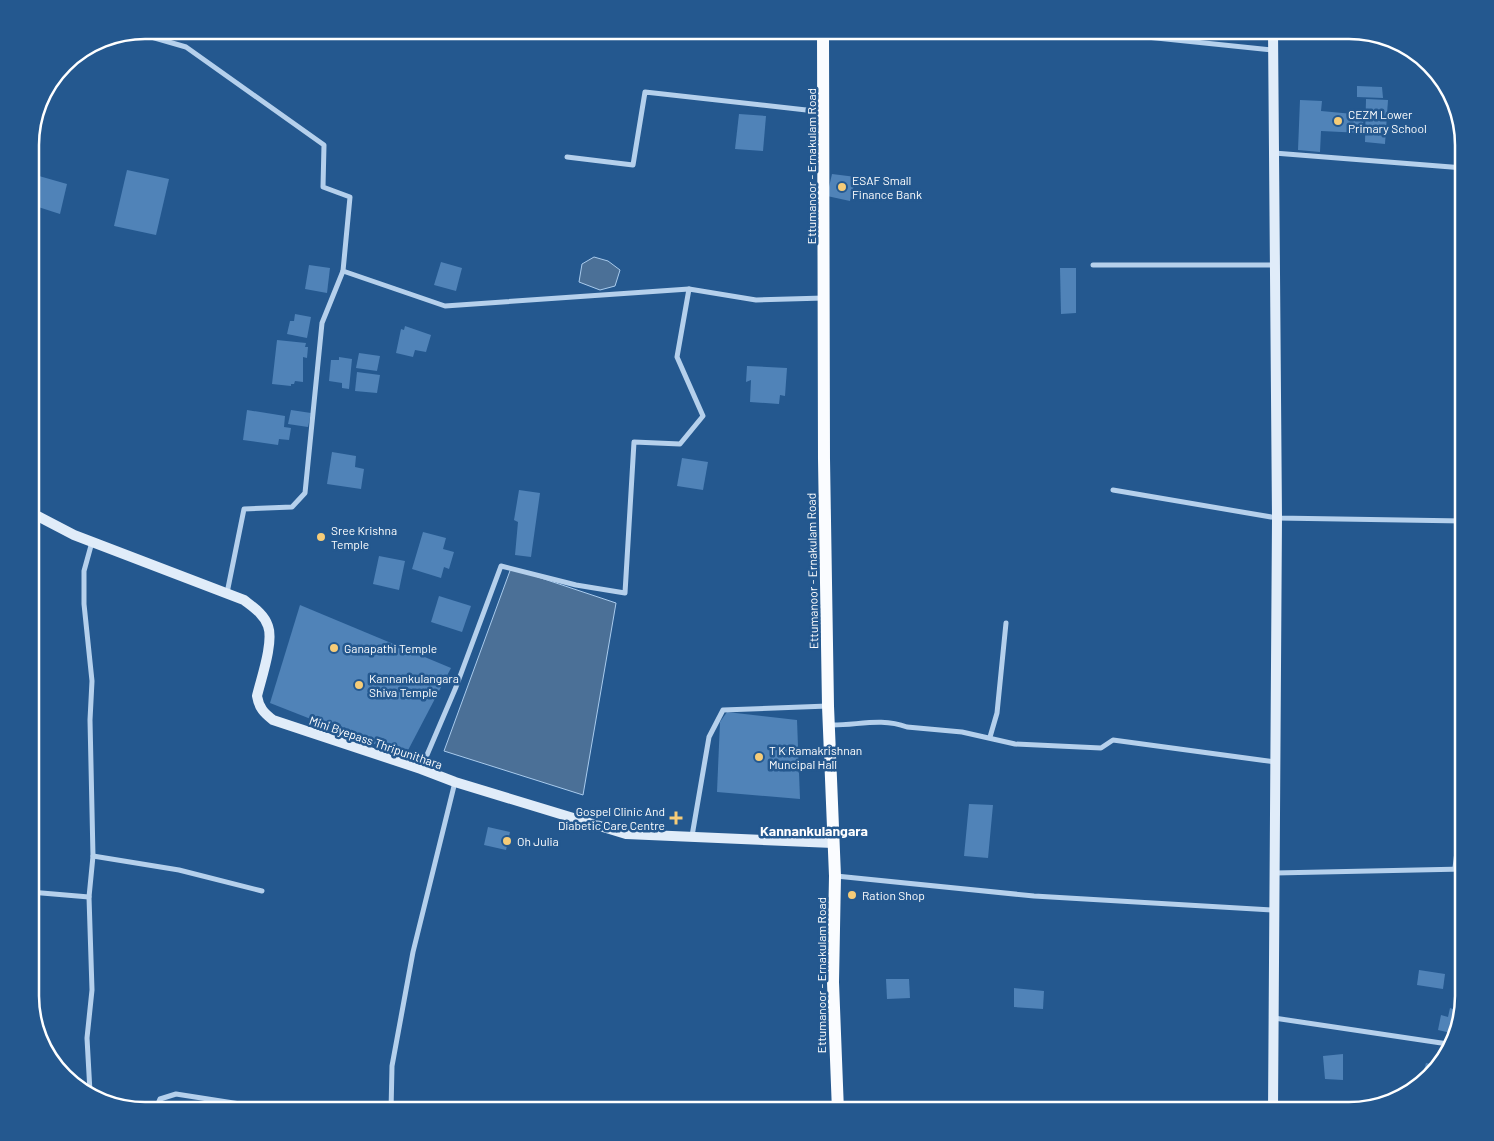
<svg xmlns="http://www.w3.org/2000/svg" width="1494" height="1141" viewBox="0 0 1494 1141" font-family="Barlow,sans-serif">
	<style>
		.water { fill: #4b7097; stroke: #a9cbed }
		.building { fill: #5083b8 }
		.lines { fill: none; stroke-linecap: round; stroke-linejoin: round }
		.minor { stroke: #b5d0ec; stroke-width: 5 }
		.secondary { stroke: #e0ecf9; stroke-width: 10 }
		.primary { stroke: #fafcff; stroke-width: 12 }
		.poi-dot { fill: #f6cc78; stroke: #24588f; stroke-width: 2 }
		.labels { text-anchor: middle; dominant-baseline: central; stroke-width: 5; stroke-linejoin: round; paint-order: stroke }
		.poi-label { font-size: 12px; fill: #fff; stroke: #24588f; text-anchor: start }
		.street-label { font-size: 12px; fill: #fff; stroke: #24588f }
		.neighbourhood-label { font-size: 14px; font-weight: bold; fill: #fff; stroke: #24588f }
		.rim { fill: none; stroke: #fff; stroke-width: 2.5 }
	</style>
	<rect width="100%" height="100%" fill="#24588f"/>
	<!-- water -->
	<g class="water">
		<polygon points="594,257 608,261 620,270 615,286 600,290 579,282 582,264"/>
		<polygon points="511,568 616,603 583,795 444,751"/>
	</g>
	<!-- building -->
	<g class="building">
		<polygon points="1357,86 1382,87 1383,98 1357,97"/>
		<polygon points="1366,99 1388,100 1385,144 1365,142"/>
		<polygon points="1300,100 1322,101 1321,111 1364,115 1362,133 1321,131 1320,152 1298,150"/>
		<polygon points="739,114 766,116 763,151 735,149"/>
		<polygon points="127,170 169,179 156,235 114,226"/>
		<polygon points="832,174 856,177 850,201 827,196"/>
		<polygon points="39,176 67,184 60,214 32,205"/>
		<polygon points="441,262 462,268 456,291 434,285"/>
		<polygon points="309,265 330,268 327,293 305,289"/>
		<polygon points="1060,268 1076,268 1076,313 1061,314"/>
		<polygon points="295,314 311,317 307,338 287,334 290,321 294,321"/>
		<polygon points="405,326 431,335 426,352 415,350 413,357 396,353 401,329 404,330"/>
		<polygon points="277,340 306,343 305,347 308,347 307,358 303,357 303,382 295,381 294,384 291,384 291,386 272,384"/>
		<polygon points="359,353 380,356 377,371 356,368"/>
		<polygon points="339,357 352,359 349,389 342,388 342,383 329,381 331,360 339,360"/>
		<polygon points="747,366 787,368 785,396 780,395 779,404 750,402 751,380 746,382"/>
		<polygon points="357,372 380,375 377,393 355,391"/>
		<polygon points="247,410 285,416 284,427 291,428 289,440 279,439 278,445 243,440"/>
		<polygon points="291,410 311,413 308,427 288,424"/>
		<polygon points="332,452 356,456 355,467 364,469 361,489 327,484"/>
		<polygon points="682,458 708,462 703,490 677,486"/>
		<polygon points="519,490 540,493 531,557 515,555 518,522 514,520"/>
		<polygon points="423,532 446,538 443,549 454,552 449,569 444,567 441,578 412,569"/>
		<polygon points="379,556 405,561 399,590 373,584"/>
		<polygon points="439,596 471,606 462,632 431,622"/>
		<polygon points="300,605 451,668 405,756 270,703"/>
		<polygon points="727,712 797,720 800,799 717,792 720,722"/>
		<polygon points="969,804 993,805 988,858 964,856"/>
		<polygon points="488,827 510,832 506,850 484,845"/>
		<polygon points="1419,970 1445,974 1443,989 1417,985"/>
		<polygon points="886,979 909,979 910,998 887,999"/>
		<polygon points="1014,988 1044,991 1043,1009 1014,1007"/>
		<polygon points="1450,1008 1459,1011 1451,1033 1438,1030 1441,1015 1448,1017"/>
		<polygon points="1343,1054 1343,1080 1325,1079 1323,1056"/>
		<polygon points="1426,1063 1440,1066 1421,1081"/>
	</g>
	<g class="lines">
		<!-- minor -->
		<g class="minor">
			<polyline points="1079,30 1273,50"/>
			<polyline points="134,32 186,47 324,145 323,187 350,197 343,271 445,306 689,289"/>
			<polyline points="1274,153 1464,168"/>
			<polyline points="567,157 633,165 645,92 824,112"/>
			<polyline points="1093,265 1274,265"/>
			<polyline points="1113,490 1277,518 1464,521"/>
			<polyline points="227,593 244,509 292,507 305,493 322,323 343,271"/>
			<path d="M 829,725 C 856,726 880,717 907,727 L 962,732 L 1015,744 L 1101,748 L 1113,740 L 1275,762"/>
			<polyline points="990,737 997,713 1006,623"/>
			<polyline points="421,769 456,687 501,566 576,585 625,593 634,442 680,444 703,416 677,357 689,289 756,300 824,298"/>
			<polyline points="692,836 709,737 723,710 828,706"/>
			<polyline points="93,856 179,870 262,891"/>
			<polyline points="1455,868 1462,809 1464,806"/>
			<polyline points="1275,873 1464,869"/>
			<polyline points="836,876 1034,896 1274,910"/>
			<polyline points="30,892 89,897"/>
			<polyline points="1274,1018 1448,1044"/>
			<polyline points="90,1092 87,1038 92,990 89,897 93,856 90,720 92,681 84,604 84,571 92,542"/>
			<polyline points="155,1111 160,1099 176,1094 240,1104"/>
			<polyline points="391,1111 392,1066 413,952 455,782"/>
		</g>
		<!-- secondary -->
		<g class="secondary">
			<polyline points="1273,30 1277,518 1273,1111"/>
			<path d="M 30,512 L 74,535 L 244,600 C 253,607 264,614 268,626 C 274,642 261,679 257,696 C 259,708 264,713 273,720 L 421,769 L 455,782 L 626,834 L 833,843"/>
		</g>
		<!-- primary -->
		<polyline class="primary" points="823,30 824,459 828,706 835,876 833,982 838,1111"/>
	</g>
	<!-- markers -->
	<g class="poi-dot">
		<circle cx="1338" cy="121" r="5"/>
		<circle cx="842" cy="187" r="5"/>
		<circle cx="321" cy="537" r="5"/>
		<circle cx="334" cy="648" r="5"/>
		<circle cx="359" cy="685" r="5"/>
		<circle cx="759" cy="757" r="5"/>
		<path d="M673.5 810.5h5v5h5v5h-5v5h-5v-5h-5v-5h5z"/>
		<circle cx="507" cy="841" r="5"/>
		<circle cx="852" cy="895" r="5"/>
	</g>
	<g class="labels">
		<!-- poi labels -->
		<g class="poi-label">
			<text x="1348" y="114">CEZM Lower<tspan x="1348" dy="14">Primary School</tspan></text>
			<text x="852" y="180">ESAF Small<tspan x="852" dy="14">Finance Bank</tspan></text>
			<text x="331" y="530">Sree Krishna<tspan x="331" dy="14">Temple</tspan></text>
			<text x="344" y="648">Ganapathi Temple</text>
			<text x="369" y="678">Kannankulangara<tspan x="369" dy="14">Shiva Temple</tspan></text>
			<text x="769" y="750">T K Ramakrishnan<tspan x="769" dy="14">Muncipal Hall</tspan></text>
			<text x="665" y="811" text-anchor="end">Gospel Clinic And<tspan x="665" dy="14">Diabetic Care Centre</tspan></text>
			<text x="517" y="841">Oh Julia</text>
			<text x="862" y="895">Ration Shop</text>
		</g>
		<!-- street labels -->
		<g class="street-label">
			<text transform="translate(811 166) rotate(-90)">Ettumanoor - Ernakulam Road</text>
			<text transform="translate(812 571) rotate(-91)">Ettumanoor - Ernakulam Road</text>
			<text transform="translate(376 742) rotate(19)">Mini Byepass Thripunithara</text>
			<text transform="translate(821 975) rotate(-90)">Ettumanoor - Ernakulam Road</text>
		</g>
		<!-- neighbourhood labels -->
		<g class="neighbourhood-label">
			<text x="814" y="830">Kannankulangara</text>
		</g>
	</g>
	<!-- crop -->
	<path d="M0 0H1494V1141H0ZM145 39H1349A106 106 0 0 1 1455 145V996A106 106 0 0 1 1349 1102H145A106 106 0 0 1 39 996V145A106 106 0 0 1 145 39Z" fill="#24588f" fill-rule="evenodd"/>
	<path class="rim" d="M145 39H1349A106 106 0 0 1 1455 145V996A106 106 0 0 1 1349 1102H145A106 106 0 0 1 39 996V145A106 106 0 0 1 145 39Z"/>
</svg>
